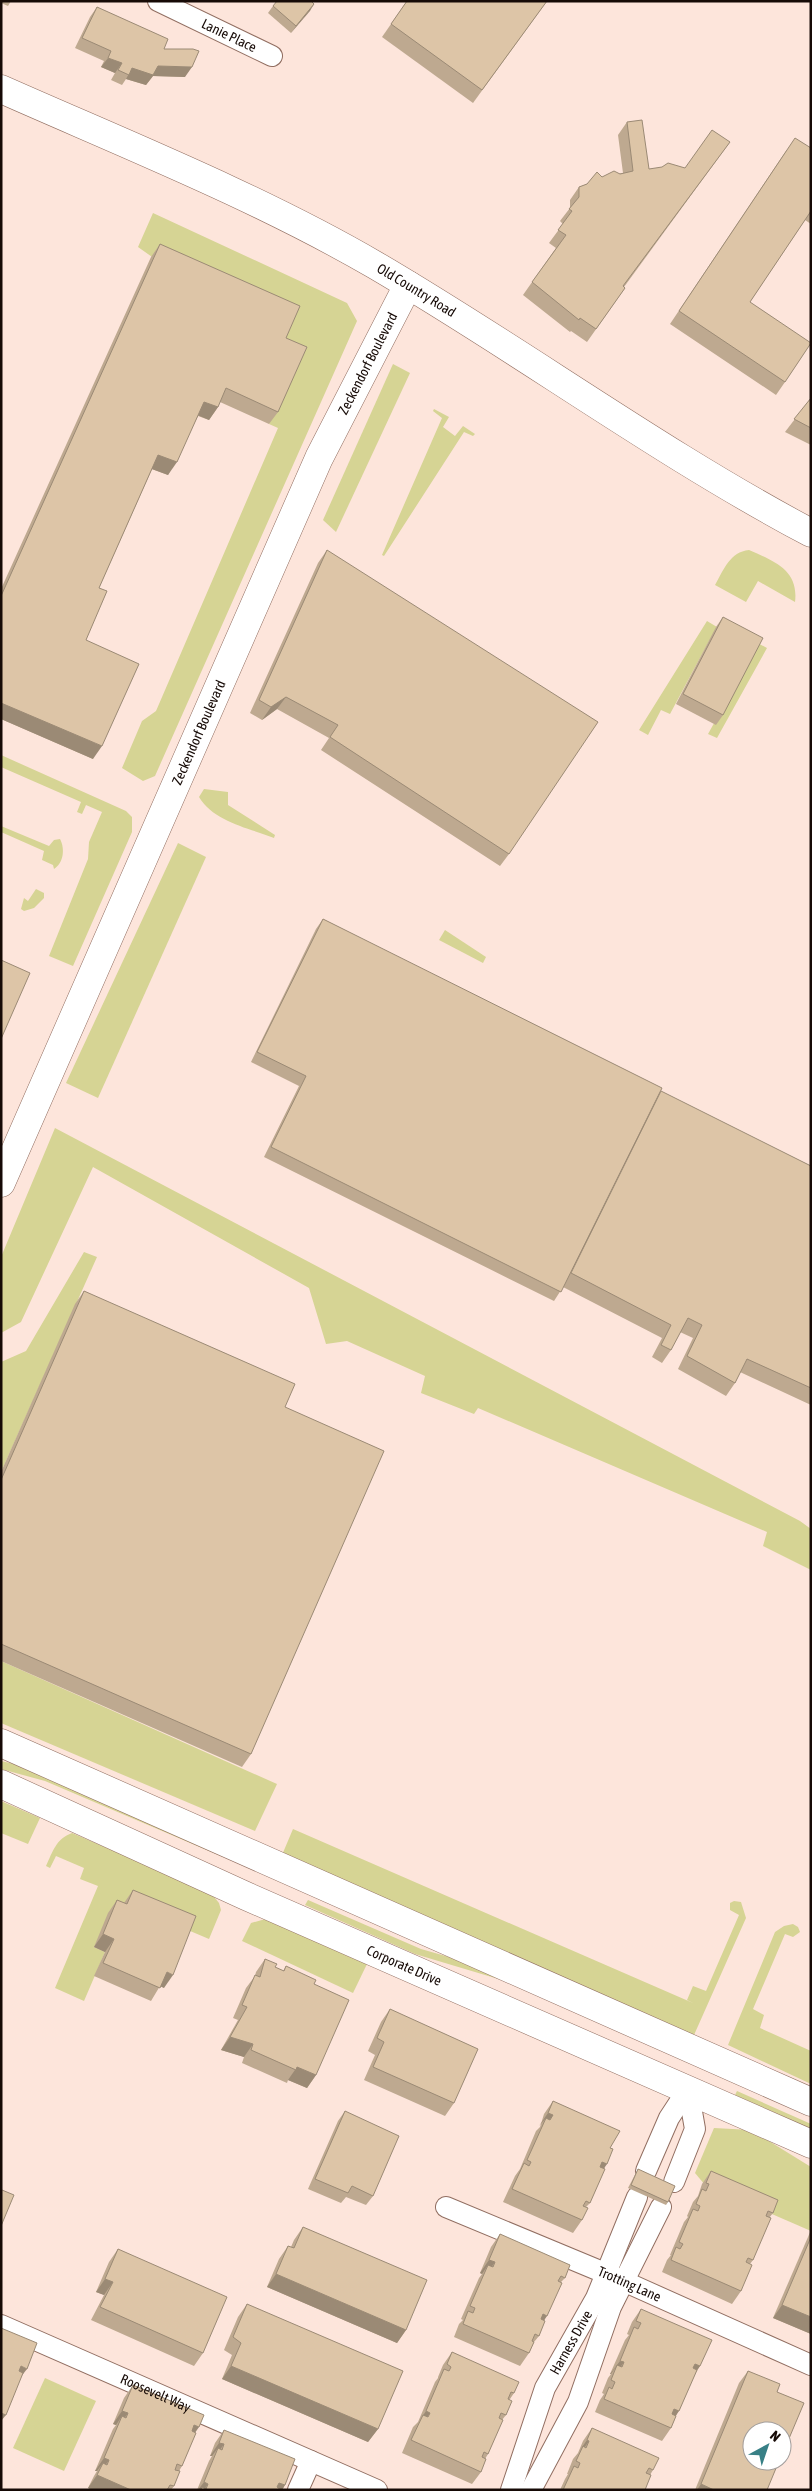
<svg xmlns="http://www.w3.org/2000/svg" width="812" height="2491" viewBox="0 0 812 2491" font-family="'Asap Condensed',sans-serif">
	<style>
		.green { fill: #d6d494 }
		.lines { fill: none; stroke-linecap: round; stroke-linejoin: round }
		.street-casing { stroke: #916e61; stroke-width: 22 }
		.secondary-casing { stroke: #916e61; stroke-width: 29 }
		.primary-casing { stroke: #916e61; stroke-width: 29 }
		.street { stroke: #fff; stroke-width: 20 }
		.secondary { stroke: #fff; stroke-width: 28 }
		.primary { stroke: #fff; stroke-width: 28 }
		.wall { fill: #bea990 }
		.shaded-wall { fill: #9b8a75 }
		.building { fill: #ddc5a7; stroke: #9b8a75 }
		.labels { text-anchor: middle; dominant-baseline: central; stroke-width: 4; stroke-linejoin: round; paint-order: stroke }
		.street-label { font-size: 14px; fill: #160a06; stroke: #fff }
	</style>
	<rect width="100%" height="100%" fill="#fde5db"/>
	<!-- green -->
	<g class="green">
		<polygon points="153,213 347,303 357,321 155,776 143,781 122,768 142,721 156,711 278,428 269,424 298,360 138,247"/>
		<polygon points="393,364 410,373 336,532 323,520"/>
		<polygon points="434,409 449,417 443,427 455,436 463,426 475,434 473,436 464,432 384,556 382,555 442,418 433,411"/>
		<path d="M 749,550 C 774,561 799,570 795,602 L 758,581 L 746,602 L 715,585 C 724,569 730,552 749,550 Z"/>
		<polygon points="707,621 727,633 709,641 670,714 661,710 648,735 639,730"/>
		<polygon points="743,635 767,648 717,738 708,734 756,648"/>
		<polygon points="1,755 126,811 132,817 132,832 73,966 49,956 88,859 89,842 102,812 86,805 82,814 77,812 81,802 1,767"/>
		<path d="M 204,789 L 228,792 L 228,805 L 275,835 L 274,838 C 249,828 214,822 199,797 Z"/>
		<path d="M 1,826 L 49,846 L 54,840 L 60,839 C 65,848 64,863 54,869 L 53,865 L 42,860 L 44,851 L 1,832 Z"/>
		<polygon points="178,843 206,857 98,1098 66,1083"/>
		<polygon points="36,889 44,893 44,898 34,908 24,911 21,909 24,898 28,901"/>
		<polygon points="445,930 486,957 483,963 439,940"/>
		<polygon points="55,1128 800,1521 811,1529 811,1570 763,1546 767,1532 478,1408 474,1414 421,1393 425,1376 347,1341 326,1344 309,1288 93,1167 21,1322 1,1333 1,1257"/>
		<polygon points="84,1252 97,1257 1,1472 1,1362 26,1351"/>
		<polygon points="1,1661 277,1784 255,1831 1,1723"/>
		<polygon points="1,1761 28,1767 224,1851 223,1857 45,1781 1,1769"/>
		<polygon points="1,1801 40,1818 28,1844 1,1833"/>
		<polygon points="293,1829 693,2003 687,2000 693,1986 706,1991 739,1915 730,1910 730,1903 734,1901 741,1902 746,1918 694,2035 282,1855"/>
		<path d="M 72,1833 L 210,1892 L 219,1903 L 221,1910 L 209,1939 L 124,1903 L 118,1917 L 94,1947 L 105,1952 L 84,2001 L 55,1988 L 98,1886 L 80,1879 L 84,1868 L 56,1856 L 50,1868 L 46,1866 C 53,1851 56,1839 72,1833 Z"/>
		<polygon points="308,1900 421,1949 470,1963 505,1981 415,1954 305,1905"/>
		<polygon points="269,1918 367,1964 353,1993 242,1941 251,1923"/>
		<polygon points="793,1924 798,1927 800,1932 793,1937 785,1934 753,2009 764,2015 760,2028 811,2051 811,2084 728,2045 775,1932 784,1926"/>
		<polygon points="737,2091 811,2124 811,2129 735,2095"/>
		<polygon points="714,2128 751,2130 811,2167 811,2231 705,2185 695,2173"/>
		<polygon points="45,2378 96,2401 64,2471 13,2448"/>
	</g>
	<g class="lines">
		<defs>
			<g id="street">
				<path id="s1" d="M 158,1 L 272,56"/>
				<polyline points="646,2171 669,2118 688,2089"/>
				<polyline points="674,2182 695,2129 688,2089"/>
				<path id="s2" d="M 446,2207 L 612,2276 L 811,2365"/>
				<path id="s3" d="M 1,2325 L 377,2490"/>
				<polyline points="298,2490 311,2461"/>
				<path id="s4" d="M 511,2490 L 545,2388 L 596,2298 L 637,2197"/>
				<polyline points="531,2490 578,2402 611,2307 661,2207"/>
			</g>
			<g id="secondary">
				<path id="s5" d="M 1,1183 L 319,458 L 408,285"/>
				<polyline points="1,1743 811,2102"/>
				<path id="s6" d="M 1,1784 L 246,1896 L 811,2144"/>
			</g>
			<g id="primary">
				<path id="s7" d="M 1,89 C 125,144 258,197 375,265 C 522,351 660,453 811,533"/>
			</g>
		</defs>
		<!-- street casing -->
		<use href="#street" class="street-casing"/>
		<!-- secondary casing -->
		<use href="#secondary" class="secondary-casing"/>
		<!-- primary casing -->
		<use href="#primary" class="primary-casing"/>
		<!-- street -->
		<use href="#street" class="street"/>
		<!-- secondary -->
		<use href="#secondary" class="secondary"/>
		<!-- primary -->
		<use href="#primary" class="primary"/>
	</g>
	<!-- wall -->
	<g class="wall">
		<polygon points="1,1 11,1 8,6 1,3"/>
		<polygon points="407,1 547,1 473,103 382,37"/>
		<polygon points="314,4 291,33 268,13 273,6"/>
		<polygon points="97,7 164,49 185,77 153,76 146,85 126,79 122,85 111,80 115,73 101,67 104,61 75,48 90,17"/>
		<polygon points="627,122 649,169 685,168 730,142 624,287 625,288 587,342 571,331 570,332 523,295 556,248 549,243 563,224 560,221 570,208 570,200 579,187 587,184 602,177 623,173 618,135"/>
		<polygon points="811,148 811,224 805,220 750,302 785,382 776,395 670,324 786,151"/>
		<polygon points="160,244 286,338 278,412 269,424 220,402 218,407 209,420 198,416 168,475 152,469 99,588 86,640 93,759 1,719 1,589 151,257"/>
		<polygon points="811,398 811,445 785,432"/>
		<polygon points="327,550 509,854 500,866 321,750 329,738 277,709 262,720 250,713 318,563"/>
		<polygon points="723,617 723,715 716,725 676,704 716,627"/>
		<polygon points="323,919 660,1093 811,1166 811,1405 740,1372 735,1383 726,1396 678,1369 693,1338 680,1332 671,1350 662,1363 652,1357 662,1338 563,1287 554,1301 264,1157 299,1086 251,1062 316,929"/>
		<polygon points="84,1291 285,1407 251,1754 242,1767 1,1661 1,1472 75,1304"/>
		<polygon points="133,1890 164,1988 160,1986 151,2001 94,1976 105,1952 94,1947 108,1913 117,1900 124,1903"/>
		<polygon points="265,1959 275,1967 283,1971 286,1966 314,1984 316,2075 307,2088 288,2080 287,2083 242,2063 244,2057 221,2050 238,2020 233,2018 246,1988 255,1976 256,1972"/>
		<polygon points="390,2009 454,2103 445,2116 364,2080 375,2055 368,2051 381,2022"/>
		<polygon points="553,2101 610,2148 604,2169 590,2203 586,2207 582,2220 573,2233 503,2202 515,2176 520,2169 536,2131 540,2127 544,2114"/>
		<polygon points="345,2111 373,2196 366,2205 346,2197 341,2203 308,2189 338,2121"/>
		<polygon points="638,2169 668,2202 666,2205 628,2188"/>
		<polygon points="711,2171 773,2213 769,2218 753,2260 750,2264 741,2291 732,2304 662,2272 667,2260 671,2255 670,2255 684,2222 688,2217 687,2216 693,2202 698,2196 702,2184"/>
		<polygon points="303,2227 406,2330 397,2343 267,2287 279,2259 288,2246 291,2247 294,2240"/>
		<polygon points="811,2230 811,2334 773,2318"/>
		<polygon points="500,2234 565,2278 561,2282 544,2321 539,2336 534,2342 529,2353 520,2366 454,2337 459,2324 463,2320 461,2319 479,2278 482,2274 480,2273 491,2247"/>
		<polygon points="118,2249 203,2353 194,2366 91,2320 104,2295 96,2292 109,2262"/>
		<polygon points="247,2304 378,2429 368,2442 222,2379 232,2355 224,2350 238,2317"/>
		<polygon points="641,2309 700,2366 696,2372 676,2416 671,2428 662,2441 595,2412 600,2400 604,2394 602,2393 608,2378 611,2374 610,2374 625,2340 629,2335 627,2334 632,2322"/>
		<polygon points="452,2352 514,2393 510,2399 506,2415 502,2420 488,2454 485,2459 481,2472 472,2484 402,2453 413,2427 418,2422 435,2382 438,2378 438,2377 443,2365"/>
		<polygon points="748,2371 777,2392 767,2490 695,2490 739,2383"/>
		<polygon points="133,2385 195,2432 182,2466 179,2471 174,2486 171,2490 92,2490 88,2488 94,2476 97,2471 95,2471 113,2429 116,2425 113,2424 124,2398"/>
		<polygon points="592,2428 653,2470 650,2475 645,2490 560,2490 565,2479 568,2474 567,2474 573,2459 578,2453 583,2441"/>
		<polygon points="224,2430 285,2485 282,2490 197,2490 209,2461 212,2456 210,2456 215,2443"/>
	</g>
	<!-- shaded-wall -->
	<g class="shaded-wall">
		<polygon points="314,4 310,11 291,33 296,26"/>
		<polygon points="108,58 122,63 115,73 101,67"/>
		<polygon points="158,66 192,67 185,77 153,76 146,85 126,79 132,68"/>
		<polygon points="204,402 218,407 209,420 195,414"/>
		<polygon points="158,455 177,462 168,475 149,468"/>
		<polygon points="286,697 277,709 262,720 271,707"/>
		<polygon points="1,703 102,746 93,759 1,719"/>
		<polygon points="103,1934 114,1939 105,1952 94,1947"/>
		<polygon points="167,1972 173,1975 164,1988 158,1985"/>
		<polygon points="230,2037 253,2044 244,2057 221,2050"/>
		<polygon points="297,2067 316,2075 307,2088 288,2080"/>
		<polygon points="548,2113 553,2115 544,2128 546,2118 539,2126"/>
		<polygon points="602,2162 607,2164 598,2177 593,2175"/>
		<polygon points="489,2260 495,2262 486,2275 488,2265 482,2274 480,2273"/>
		<polygon points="276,2274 406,2330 397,2343 267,2287"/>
		<polygon points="105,2279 113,2282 104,2295 96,2292"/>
		<polygon points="782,2305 811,2317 811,2334 773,2318"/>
		<polygon points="543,2314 547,2316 538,2329 534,2327"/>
		<polygon points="620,2361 624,2362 615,2375 617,2365 611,2374 610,2374"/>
		<polygon points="695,2364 700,2366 691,2379 686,2376"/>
		<polygon points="21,2366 27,2369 17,2382 12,2379"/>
		<polygon points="231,2366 378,2429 368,2442 222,2379"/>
		<polygon points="674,2409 679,2411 670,2424 665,2422"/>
		<polygon points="122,2411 128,2413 119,2426 122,2416 116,2425 113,2424"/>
		<polygon points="426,2411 430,2413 421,2426 422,2417"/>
		<polygon points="1,2413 6,2415 1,2421"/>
		<polygon points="194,2425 199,2427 190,2440 185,2438"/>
		<polygon points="587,2440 589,2441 580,2454 583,2446 578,2453"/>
		<polygon points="219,2443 224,2444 215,2457 218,2448 212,2456 210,2456"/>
		<polygon points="104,2458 109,2460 100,2473 103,2463 97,2471 95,2471"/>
		<polygon points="97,2475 131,2490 92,2490 88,2488"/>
		<polygon points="204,2482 208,2484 204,2490 202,2487 200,2490 198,2490"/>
		<polygon points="279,2483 285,2485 282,2490 274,2490"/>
		<polygon points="701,2484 714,2490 697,2490"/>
	</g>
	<!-- building -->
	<g class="building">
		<polygon points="277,1 311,1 314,4 296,26 273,6"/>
		<polygon points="407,1 547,1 482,90 391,24"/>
		<polygon points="97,7 168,39 164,49 193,49 199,51 192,67 158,66 153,75 132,68 129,75 118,70 122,63 108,58 111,51 82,38"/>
		<polygon points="642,120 649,169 662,167 668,163 685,168 712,130 730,142 623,286 625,288 596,329 580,318 579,320 532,282 566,235 558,230 572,211 569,209 579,197 579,187 587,184 597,172 602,177 614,171 620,174 633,171 627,122"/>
		<polygon points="795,138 811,148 811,211 750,302 811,343 785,382 679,311"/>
		<polygon points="160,244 300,306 286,338 307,347 278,412 226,388 218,407 204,402 177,462 158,455 99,588 107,591 86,640 139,664 102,746 1,703 1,596"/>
		<polygon points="811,398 811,428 794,419"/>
		<polygon points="327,550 598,722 509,854 330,737 338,725 286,697 271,707 259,700"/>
		<polygon points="723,617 763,638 723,715 683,694"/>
		<polygon points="323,919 662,1088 561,1292 271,1147 306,1076 257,1052"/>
		<polygon points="1,960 30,973 1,1039"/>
		<polygon points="661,1091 811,1166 811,1388 747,1359 735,1383 687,1356 702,1325 688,1318 671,1350 661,1345 671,1325 571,1273"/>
		<polygon points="84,1291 295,1384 285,1407 384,1451 251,1754 1,1644 1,1480"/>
		<polygon points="133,1890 196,1916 173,1975 167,1972 160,1988 103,1963 114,1939 103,1934 117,1900 127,1904"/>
		<polygon points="265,1959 277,1964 275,1967 284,1971 286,1966 316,1980 314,1984 349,2000 316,2075 297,2067 296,2070 251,2050 253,2044 230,2037 247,2007 242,2005 255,1975 260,1977"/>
		<polygon points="390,2009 478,2049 454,2103 373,2067 384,2042 377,2038"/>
		<polygon points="553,2101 620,2131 610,2148 613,2149 607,2164 602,2162 600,2167 605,2169 590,2203 586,2201 583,2206 588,2208 582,2220 512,2189 524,2163 529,2166 531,2162 527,2160 546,2118 550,2120 553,2115 548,2113"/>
		<polygon points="345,2111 399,2136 373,2196 352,2186 348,2193 315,2179"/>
		<polygon points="638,2169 675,2186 668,2202 631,2185"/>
		<polygon points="711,2171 778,2200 773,2213 768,2211 766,2216 771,2218 753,2260 748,2258 746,2262 752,2265 741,2291 671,2260 676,2247 680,2249 683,2244 679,2242 693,2209 698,2211 700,2206 696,2204 702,2189 706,2191 709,2184 706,2183"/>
		<polygon points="2,2190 14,2195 1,2226 1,2191"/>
		<polygon points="303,2227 427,2280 406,2330 276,2274 288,2246 294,2248"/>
		<polygon points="500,2234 570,2265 565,2278 561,2276 558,2281 562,2283 547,2316 543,2314 541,2319 545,2321 539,2336 535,2334 532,2341 534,2342 529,2353 463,2324 468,2311 473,2313 475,2308 470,2306 488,2265 493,2267 495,2262 489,2260"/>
		<polygon points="811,2237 811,2317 782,2305"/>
		<polygon points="118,2249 227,2297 203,2353 100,2307 113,2282 105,2279"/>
		<polygon points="247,2304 403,2371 378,2429 231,2366 241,2343 233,2337"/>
		<polygon points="641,2309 712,2340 700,2366 695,2364 693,2368 697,2370 679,2411 674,2409 672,2414 676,2416 671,2428 604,2399 609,2387 612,2389 615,2382 611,2380 617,2365 622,2367 624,2362 620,2361 634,2327 638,2329 641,2323 636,2321"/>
		<polygon points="1,2328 37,2343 27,2369 21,2366 19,2371 23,2373 6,2415 1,2413"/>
		<polygon points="452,2352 519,2382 514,2393 511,2392 508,2399 512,2401 506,2415 501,2413 499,2418 503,2420 488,2454 484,2452 482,2457 486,2459 481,2472 411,2440 423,2415 428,2417 430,2413 426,2411 444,2369 449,2371 451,2367 447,2364"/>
		<polygon points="748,2371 780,2384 777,2392 804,2403 782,2455 782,2431 752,2431 752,2461 779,2461 767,2490 714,2490 701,2484"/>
		<polygon points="133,2385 204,2415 199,2427 194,2425 192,2431 196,2433 182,2466 177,2464 175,2470 180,2471 174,2486 170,2485 167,2490 131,2490 97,2475 103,2463 107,2465 109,2460 104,2458 122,2416 126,2418 128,2413 122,2411"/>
		<polygon points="592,2428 659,2458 653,2470 649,2468 646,2473 651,2475 645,2490 563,2490 574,2466 578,2468 580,2463 576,2461 583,2446 586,2448 589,2441 587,2440"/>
		<polygon points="224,2430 295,2459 285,2485 279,2483 277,2487 281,2490 201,2490 202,2487 206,2489 208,2484 204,2482 218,2448 222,2450 224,2444 219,2443"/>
	</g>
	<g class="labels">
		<!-- street labels -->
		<g class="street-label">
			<text stroke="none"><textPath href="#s1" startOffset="79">Lanie Place</textPath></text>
			<text stroke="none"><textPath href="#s7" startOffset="462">Old Country Road</textPath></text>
			<text stroke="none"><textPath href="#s5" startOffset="898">Zeckendorf Boulevard</textPath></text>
			<text stroke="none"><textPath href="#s5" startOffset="492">Zeckendorf Boulevard</textPath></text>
			<text stroke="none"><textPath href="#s6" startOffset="442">Corporate Drive</textPath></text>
			<text stroke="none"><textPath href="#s2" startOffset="199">Trotting Lane</textPath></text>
			<text stroke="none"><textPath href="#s4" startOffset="160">Harness Drive</textPath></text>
			<text stroke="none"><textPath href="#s3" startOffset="169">Roosevelt Way</textPath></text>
		</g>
	</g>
	<!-- border -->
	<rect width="812" height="2491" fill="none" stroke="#160a06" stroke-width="5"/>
	<!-- north arrow -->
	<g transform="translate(767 2446) rotate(40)"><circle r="24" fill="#ffffff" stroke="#a29d9b"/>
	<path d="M0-4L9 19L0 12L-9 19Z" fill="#388086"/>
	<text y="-8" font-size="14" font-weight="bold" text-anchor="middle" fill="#160a06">N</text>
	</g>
</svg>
